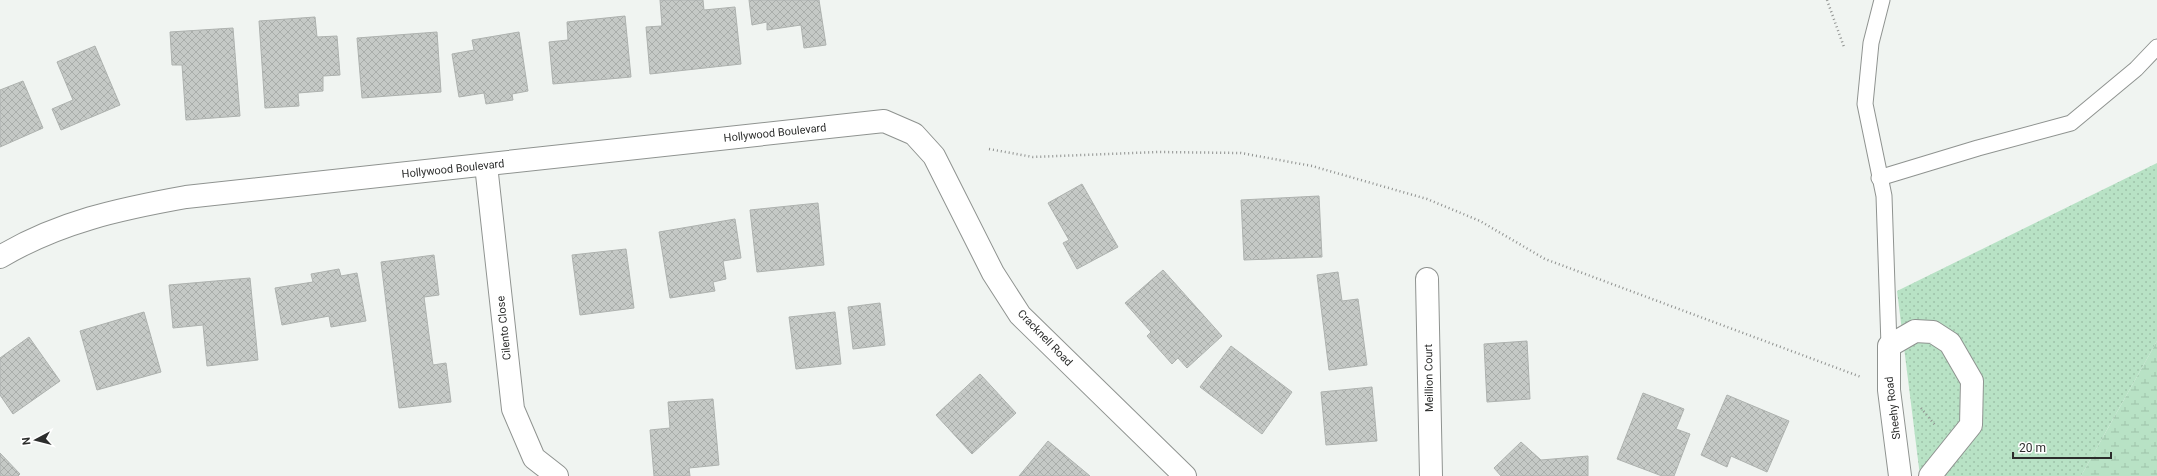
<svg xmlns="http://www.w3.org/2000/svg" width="2157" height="476" viewBox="0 0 2157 476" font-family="Roboto,sans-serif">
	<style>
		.grass { fill: url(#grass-dots) }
		.wetland { fill: url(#wetland-marsh) }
		.building { fill: url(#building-cross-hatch); stroke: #aeb2af }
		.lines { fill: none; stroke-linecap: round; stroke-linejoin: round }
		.service-casing { stroke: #8f9390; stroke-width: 17 }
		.minor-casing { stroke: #8f9390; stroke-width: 24 }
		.tertiary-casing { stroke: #8f9390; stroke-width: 24 }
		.path { stroke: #8f918f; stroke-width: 2.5; stroke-dasharray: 1 3; stroke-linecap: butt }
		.service { stroke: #fff; stroke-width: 15 }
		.minor { stroke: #fff; stroke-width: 22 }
		.tertiary { stroke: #fff; stroke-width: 22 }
		.labels { text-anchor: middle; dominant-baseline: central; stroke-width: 4; stroke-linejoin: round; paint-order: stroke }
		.street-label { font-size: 11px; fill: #2c2d2c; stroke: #fff }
	</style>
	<defs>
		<pattern id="grass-dots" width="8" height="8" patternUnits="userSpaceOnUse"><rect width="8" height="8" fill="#b8e2c5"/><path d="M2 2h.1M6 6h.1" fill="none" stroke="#9ec2a9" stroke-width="1.8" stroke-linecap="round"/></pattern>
		<pattern id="wetland-marsh" width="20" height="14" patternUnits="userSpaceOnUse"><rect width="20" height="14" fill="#b8e2c5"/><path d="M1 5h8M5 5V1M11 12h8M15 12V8" fill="none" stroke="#9ec2a9"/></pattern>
		<pattern id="building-cross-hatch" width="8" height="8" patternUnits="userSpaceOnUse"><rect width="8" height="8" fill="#c5c9c6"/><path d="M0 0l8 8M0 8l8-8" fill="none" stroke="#a9adaa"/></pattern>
	</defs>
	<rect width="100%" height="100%" fill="#f0f4f1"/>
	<!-- grass -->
	<polygon class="grass" points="2157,163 2157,341 2081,476 1920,476 1897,291"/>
	<!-- wetland -->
	<polygon class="wetland" points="2157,341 2157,476 2081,476"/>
	<!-- building -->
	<g class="building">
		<polygon points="660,0 703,0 704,10 735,7 741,64 650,74 646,27 662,26"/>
		<polygon points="749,0 819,0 826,45 804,48 801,25 767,30 767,22 752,25"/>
		<polygon points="625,16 631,77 553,84 549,42 568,40 567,22"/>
		<polygon points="315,17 317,37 337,36 340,75 323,76 323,91 298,93 299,106 265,108 259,21"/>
		<polygon points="233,28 240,116 186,120 182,65 172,65 170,32"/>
		<polygon points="437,32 441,92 362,98 357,38"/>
		<polygon points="519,32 528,91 512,94 513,100 486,104 484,93 459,97 452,54 474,50 472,40"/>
		<polygon points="95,46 120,105 61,130 52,109 73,100 57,62"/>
		<polygon points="23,81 43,128 0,147 0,90"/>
		<polygon points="1082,184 1118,247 1077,269 1063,243 1069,240 1048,203"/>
		<polygon points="1319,196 1322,257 1244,260 1241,200"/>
		<polygon points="818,203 824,265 757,272 750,210"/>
		<polygon points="735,219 741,258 723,261 726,279 713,282 715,291 670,298 659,232"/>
		<polygon points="626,249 634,308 580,315 572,255"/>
		<polygon points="434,255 439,295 424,297 433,365 446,363 451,402 399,408 381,262"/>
		<polygon points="339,269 341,276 357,273 366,321 331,327 329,316 282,325 275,288 313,282 311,274"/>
		<polygon points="1163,270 1222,336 1187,368 1178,358 1172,364 1147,336 1151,332 1125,303"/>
		<polygon points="1338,272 1342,301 1358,299 1367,365 1329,370 1317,275"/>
		<polygon points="250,278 258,360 207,366 203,325 173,328 169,285"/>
		<polygon points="880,303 885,345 853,349 848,307"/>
		<polygon points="144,312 161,372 97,390 80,331"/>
		<polygon points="835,312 841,364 796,369 789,317"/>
		<polygon points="29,337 60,381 13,414 0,395 0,358"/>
		<polygon points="1527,341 1530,399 1487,402 1484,344"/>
		<polygon points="1231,346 1292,392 1262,434 1200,387"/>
		<polygon points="980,374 1016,413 972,454 936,415"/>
		<polygon points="1372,387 1377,441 1326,445 1321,392"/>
		<polygon points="1643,393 1684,409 1676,429 1690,434 1674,476 1662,476 1617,459"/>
		<polygon points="1727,395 1789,421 1767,472 1731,456 1727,467 1701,455"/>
		<polygon points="713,399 719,465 689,468 690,476 654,476 650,430 670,428 668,402"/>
		<polygon points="1048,441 1090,476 1019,476"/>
		<polygon points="1521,442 1541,460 1588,456 1588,476 1501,476 1494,468"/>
		<polygon points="0,453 20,474 18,476 0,476"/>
	</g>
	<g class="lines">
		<defs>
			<g id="service">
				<polyline points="1882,0 1871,43 1865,104 1884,196 1889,346"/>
				<polyline points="1879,178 1978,148 2071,123 2136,69 2157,47"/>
			</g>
			<g id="minor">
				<polyline points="486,165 513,409 534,458 557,476"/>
				<path d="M 0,257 C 59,222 119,209 186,197 L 884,121 L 914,134 L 934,156 L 993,273 L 1020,315 L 1185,476"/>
				<polyline points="1427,279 1431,476"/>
			</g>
			<polyline id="tertiary" points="1900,476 1889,390 1889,346 1915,331 1933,332 1950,343 1972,381 1971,425 1930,476"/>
		</defs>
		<!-- service casing -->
		<use href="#service" class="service-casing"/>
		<!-- minor casing -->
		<use href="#minor" class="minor-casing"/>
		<!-- tertiary casing -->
		<use href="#tertiary" class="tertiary-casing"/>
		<!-- path -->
		<g class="path">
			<polyline points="1827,0 1844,47"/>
			<polyline points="989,149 1033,157 1158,152 1241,153 1312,166 1427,199 1480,221 1545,259 1861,377"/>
			<polyline points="1921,408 1935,425"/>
		</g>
		<!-- service -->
		<use href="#service" class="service"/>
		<!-- minor -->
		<use href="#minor" class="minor"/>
		<!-- tertiary -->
		<use href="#tertiary" class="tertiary"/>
	</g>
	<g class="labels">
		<!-- street labels -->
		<g class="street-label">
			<text transform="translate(775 133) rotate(-6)">Hollywood Boulevard</text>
			<text transform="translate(453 169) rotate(-6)">Hollywood Boulevard</text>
			<text transform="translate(504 328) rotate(-96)">Cilento Close</text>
			<text transform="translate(1045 338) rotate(46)">Cracknell Road</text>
			<text transform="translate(1429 378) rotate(-91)">Meillion Court</text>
			<text transform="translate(1893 408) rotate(-97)">Sheehy Road</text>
		</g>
	</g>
	<!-- north arrow -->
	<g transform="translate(36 440) rotate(263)" stroke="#ffffff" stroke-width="3" paint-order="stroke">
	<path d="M0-3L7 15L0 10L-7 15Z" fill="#2c2d2c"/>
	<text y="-6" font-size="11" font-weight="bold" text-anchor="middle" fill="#2c2d2c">N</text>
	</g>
	<!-- scale -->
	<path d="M2013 452v6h98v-6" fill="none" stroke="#2c2d2c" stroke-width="2"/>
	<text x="2019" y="452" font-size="12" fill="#2c2d2c" stroke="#ffffff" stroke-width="3" paint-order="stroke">20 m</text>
</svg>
